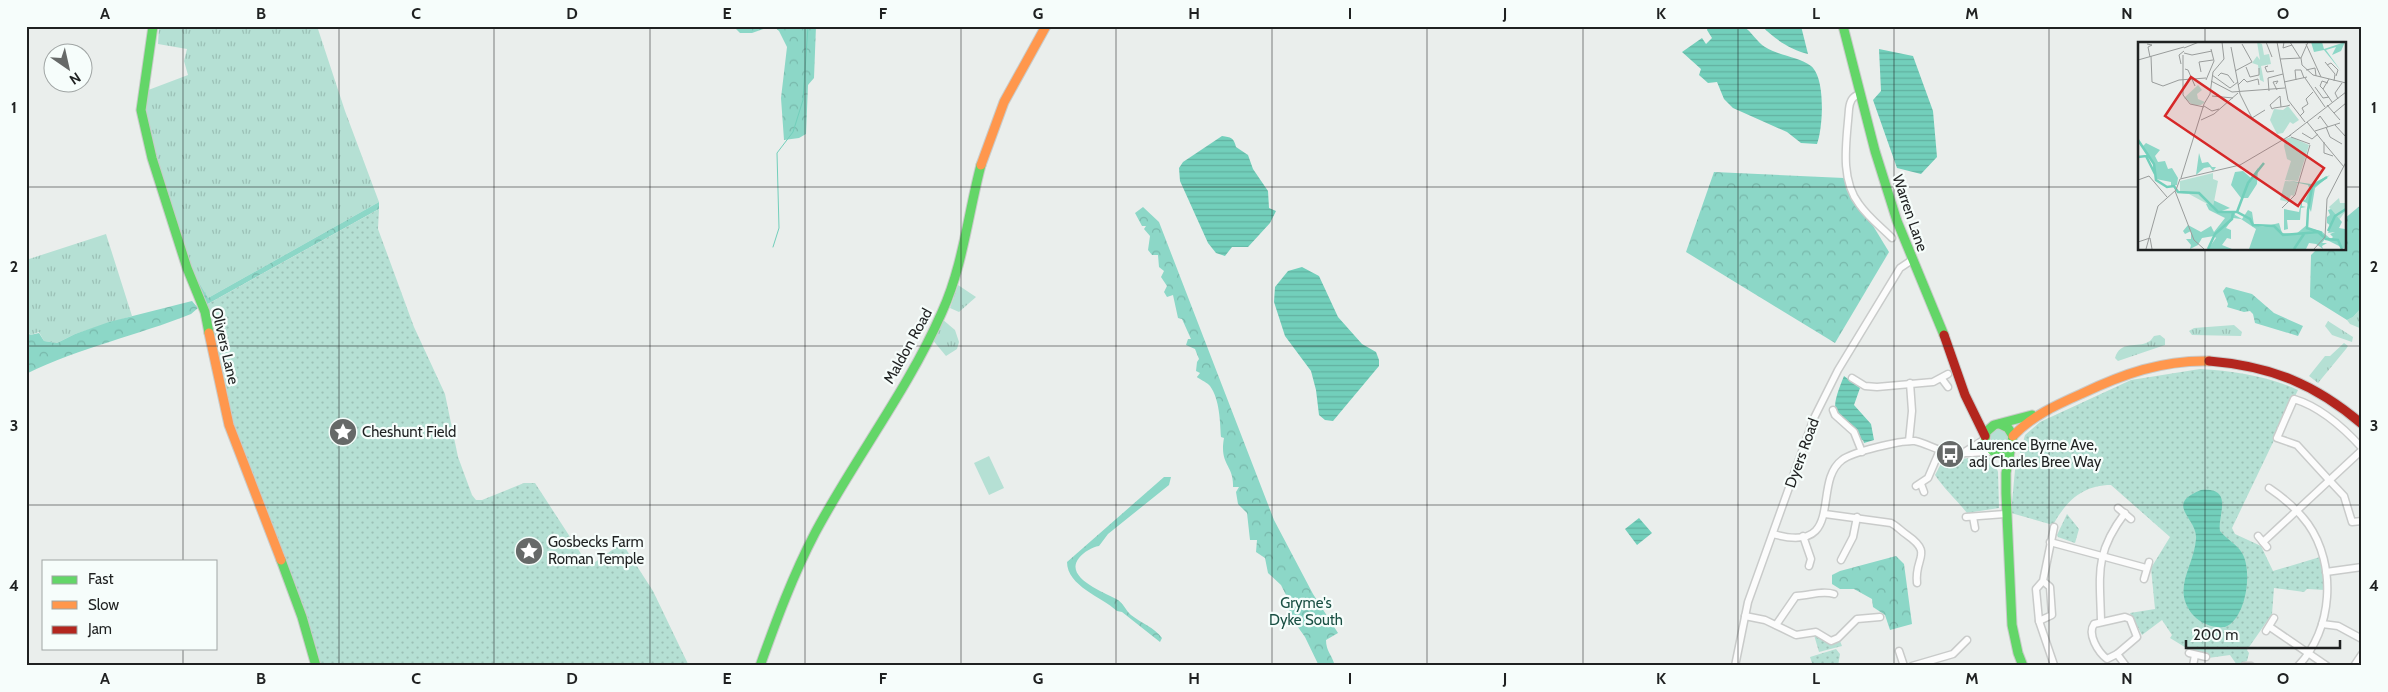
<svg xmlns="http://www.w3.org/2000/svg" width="2388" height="692" viewBox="0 0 2388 692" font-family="Cabin,sans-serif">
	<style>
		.grass { fill: url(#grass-tufts) }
		.forest { fill: url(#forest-crowns) }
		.park { fill: url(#park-dots) }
		.pitch { fill: #b5e0d4 }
		.water { fill: url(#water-rules) }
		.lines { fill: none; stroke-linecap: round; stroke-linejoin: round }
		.stream { stroke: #72cfbb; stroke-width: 1 }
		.street-casing { stroke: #c9cbca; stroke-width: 9 }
		.fast-casing { stroke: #c9cbca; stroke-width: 11 }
		.slow-casing { stroke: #c9cbca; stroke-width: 11 }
		.jam-casing { stroke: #c9cbca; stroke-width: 11 }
		.street { stroke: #fcfcfc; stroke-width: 6 }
		.fast { stroke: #63d668; stroke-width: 9 }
		.slow { stroke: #ff974d; stroke-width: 9 }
		.jam { stroke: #b3261e; stroke-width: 9 }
		.grid { fill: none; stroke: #1f2121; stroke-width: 1; stroke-opacity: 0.55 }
		.labels { text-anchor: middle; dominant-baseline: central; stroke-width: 4.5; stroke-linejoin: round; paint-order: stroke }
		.street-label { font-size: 15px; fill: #1f2121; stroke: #f6fdfb }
		.poi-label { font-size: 15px; fill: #1f2121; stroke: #f6fdfb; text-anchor: start }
		.park-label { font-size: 15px; fill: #194f43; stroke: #f6fdfb }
		.inset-river { fill: none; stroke: #72cfbb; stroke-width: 2.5 }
		.inset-road { fill: none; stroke: #999c9b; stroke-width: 1 }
		.view { fill: #d62828; fill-opacity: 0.15; stroke: #d62828; stroke-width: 2.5 }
		.inset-edge { fill: none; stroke: #1f2121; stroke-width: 2.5 }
		.neatline { fill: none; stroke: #1f2121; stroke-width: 2 }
		.grid-label { font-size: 16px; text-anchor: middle; font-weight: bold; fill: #1f2121 }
	</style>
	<defs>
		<pattern id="grass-tufts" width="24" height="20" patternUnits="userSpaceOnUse" patternTransform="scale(1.25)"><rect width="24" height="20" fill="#b5e0d4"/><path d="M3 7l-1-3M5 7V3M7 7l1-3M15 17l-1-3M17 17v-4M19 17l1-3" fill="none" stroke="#9bc0b6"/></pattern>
		<pattern id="forest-crowns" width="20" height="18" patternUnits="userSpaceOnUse" patternTransform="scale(1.25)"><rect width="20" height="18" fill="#8cd7c7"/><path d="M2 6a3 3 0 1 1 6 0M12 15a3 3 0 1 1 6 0" fill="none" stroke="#78b8ab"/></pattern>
		<pattern id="park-dots" width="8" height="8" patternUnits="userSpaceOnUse" patternTransform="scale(1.25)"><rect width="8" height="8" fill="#b5e0d4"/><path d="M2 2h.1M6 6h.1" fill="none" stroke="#9bc0b6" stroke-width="1.8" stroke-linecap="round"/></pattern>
		<pattern id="water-rules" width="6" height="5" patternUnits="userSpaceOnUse" patternTransform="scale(1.25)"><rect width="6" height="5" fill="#72cfbb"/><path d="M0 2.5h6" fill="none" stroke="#62b1a0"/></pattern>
	</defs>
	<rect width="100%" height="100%" fill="#eaeeec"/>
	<!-- grass -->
	<g class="grass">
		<polygon points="159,26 317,26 345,111 379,202 208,298 187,268 152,158 143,92 188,75 184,61 187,49 158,44"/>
		<polygon points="106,234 132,316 75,334 57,343 44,341 39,332 30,335 26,326 26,260"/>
		<polygon points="958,285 976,297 959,312 950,308"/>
		<polygon points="2362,307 2362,329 2350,324 2347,320 2353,317"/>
		<polygon points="942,319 955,330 959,342 957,349 946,356 931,338"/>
		<polygon points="2328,321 2353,337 2352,342 2332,335 2325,326"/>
		<polygon points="2234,325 2242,332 2241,336 2192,335 2189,331 2194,328"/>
		<path d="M 2160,335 L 2165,339 L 2165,345 L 2118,361 L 2115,358 C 2120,340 2138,348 2148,342 C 2151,341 2152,338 2154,336 Z"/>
		<polygon points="2344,343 2348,346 2346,349 2318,383 2309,376 2325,356 2330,356"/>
		<circle cx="1999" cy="439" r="10"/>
	</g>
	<!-- forest -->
	<g class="forest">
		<polygon points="733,26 772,26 752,33 740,33"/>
		<polygon points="773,26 816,26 814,78 808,85 806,134 799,138 784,140 781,98 787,47 779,31"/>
		<polygon points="1714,172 1844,178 1889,252 1835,343 1686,252"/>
		<polygon points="379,202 379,209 206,305 188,265 208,298"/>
		<polygon points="2362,204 2362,307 2353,317 2347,320 2310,297 2311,255 2317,249 2344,249 2344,219"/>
		<path d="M 1143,207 L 1159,222 L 1274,520 L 1313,594 L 1338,633 L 1326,640 C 1326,651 1332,655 1335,666 L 1319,666 L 1305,637 L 1290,616 L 1288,599 L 1281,585 L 1268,573 L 1265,558 L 1256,552 L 1257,540 L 1250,540 L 1247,513 L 1238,504 L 1236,492 L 1239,487 L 1233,487 C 1234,465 1219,465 1224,438 L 1221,437 C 1220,422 1220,400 1210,386 C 1208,383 1201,380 1197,377 L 1200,373 L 1196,371 L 1197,362 L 1199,359 L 1195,349 L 1186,345 L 1188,339 L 1191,339 L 1182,319 L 1178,318 L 1173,295 L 1167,297 L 1164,292 L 1167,286 L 1161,277 L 1164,271 L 1159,267 L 1158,255 L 1152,255 L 1148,250 L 1150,236 L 1144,229 L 1146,226 L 1142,226 L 1135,213 Z"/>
		<polygon points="2226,287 2252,294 2274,313 2303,326 2298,336 2255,323 2253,314 2250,311 2244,312 2227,307 2228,304 2223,291"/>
		<path d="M 192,301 L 198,308 L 191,314 C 136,336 81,347 26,374 L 26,329 L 30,335 L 39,333 L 44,341 L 57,343 L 75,334 L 109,322 Z"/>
		<path d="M 1164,477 L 1171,477 L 1169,485 L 1108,534 L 1099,546 C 1092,547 1084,552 1079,558 C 1063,578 1106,593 1118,600 C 1124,604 1126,611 1131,615 C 1141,623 1154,627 1162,638 L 1160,642 L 1122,612 L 1117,611 C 1102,597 1067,586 1067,562 Z"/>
		<polygon points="1896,556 1904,564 1912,624 1890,630 1885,615 1873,607 1872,599 1854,589 1840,589 1832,584 1832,575 1840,571"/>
	</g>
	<!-- park -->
	<g class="park">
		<polygon points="379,209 378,229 414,327 445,394 458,457 472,495 476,500 482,500 524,483 535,483 587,563 591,565 622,543 653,591 689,666 319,666 236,439 224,376 206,305"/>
		<path d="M 2200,369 C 2234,371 2267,376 2298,390 L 2232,528 L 2235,534 L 2261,546 L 2273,571 L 2320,557 L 2325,590 L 2307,589 L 2304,592 L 2274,588 L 2272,614 L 2247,650 L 2249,653 L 2247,661 L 2237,665 L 2230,655 L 2208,658 L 2208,653 L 2188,649 L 2170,638 L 2172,635 L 2162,620 L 2142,635 L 2130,613 L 2155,609 L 2151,568 L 2170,537 L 2111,485 C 2083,485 2066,501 2053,525 L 2011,513 L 2015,470 L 2025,435 L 2040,422 L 2131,380 Z"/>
		<path d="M 1987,457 L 1994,460 L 1998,472 L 1999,508 L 1967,513 C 1956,499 1945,490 1935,475 L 1943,460 Z"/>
		<polygon points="2067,514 2079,529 2075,543 2058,537 2057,535"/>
		<polygon points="1814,635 1824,640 1840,641 1842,646 1819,652"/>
		<polygon points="1836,649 1840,654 1838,666 1813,666 1810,657"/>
	</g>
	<!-- pitch -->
	<polygon class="pitch" points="989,456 1004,488 989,495 974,463"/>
	<!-- water -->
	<g class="water">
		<path d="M 1708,26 L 1743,26 C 1752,32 1757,42 1765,47 C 1779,56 1799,57 1811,66 C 1826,78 1823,128 1817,144 L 1801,143 L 1787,132 L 1733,108 L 1724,99 L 1717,82 L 1708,83 L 1699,75 L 1701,69 L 1682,52 L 1702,38 L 1706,44 L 1712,38 L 1707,30 Z"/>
		<path d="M 1762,26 L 1801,26 L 1808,54 C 1791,50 1774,39 1762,26 Z"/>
		<polygon points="1879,49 1913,56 1933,111 1937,157 1921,174 1897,168 1873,100 1881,91"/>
		<path d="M 1222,136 C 1231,137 1234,138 1236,147 L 1248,155 L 1253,169 L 1268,191 L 1269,208 L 1276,211 L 1270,223 L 1248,247 L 1232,247 L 1225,256 L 1216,253 L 1208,243 L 1180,181 L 1179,168 L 1183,162 Z"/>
		<polygon points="1302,267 1319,276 1338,317 1362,344 1376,352 1379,360 1379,366 1333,421 1325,420 1319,415 1316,390 1311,371 1285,336 1274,302 1275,287 1288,271"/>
		<path d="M 1844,376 L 1860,388 L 1854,405 L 1871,424 L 1874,440 L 1864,443 L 1863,440 L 1860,441 C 1834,411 1828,415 1844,376 Z"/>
		<path d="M 2201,490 C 2235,487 2217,516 2220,531 C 2226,539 2237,544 2242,553 C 2253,571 2246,619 2225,627 C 2213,628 2201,624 2193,615 C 2171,589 2194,567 2196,539 C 2198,518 2163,505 2201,490 Z"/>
		<polygon points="1639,518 1652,533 1637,545 1625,529"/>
	</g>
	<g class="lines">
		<!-- stream -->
		<polyline class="stream" points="773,247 779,228 777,153 793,132 803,100 808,26"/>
		<defs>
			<g id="street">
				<path d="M 1859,94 C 1852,97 1850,101 1849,109 C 1847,139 1839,178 1859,204 C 1868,217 1881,227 1892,238"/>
				<polyline points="1852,378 1865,386 1877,387 1933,382 1948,374"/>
				<polyline points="1942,379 1948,387"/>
				<polyline points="1833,410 1835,415 1854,432 1862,452"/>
				<polyline points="1909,441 1912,411 1910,383"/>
				<path d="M 2362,448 C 2343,427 2321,407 2294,399 L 2277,438 L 2297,445 L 2329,480 L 2344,496 L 2352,522 L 2362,521"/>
				<polyline points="1966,451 1985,439"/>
				<polyline points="1921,484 1924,492"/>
				<polyline points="1916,486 1928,478 1940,450"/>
				<path d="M 2269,488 C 2284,498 2297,509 2308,524 C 2337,565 2333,630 2298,666"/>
				<polyline points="2118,508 2131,519"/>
				<path d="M 1825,514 L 1891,523 C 1897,526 1901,531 1907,535 C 1934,554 1914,557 1917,583"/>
				<polyline points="1966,517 2005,514"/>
				<polyline points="1973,517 1975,528"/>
				<path d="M 1773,534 C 1847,555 1811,483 1842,460 C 1852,452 1901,440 1915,441 C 1924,443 1931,447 1940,450 C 1956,455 1976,453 1993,451"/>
				<polyline points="1803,536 1811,559 1809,566"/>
				<polyline points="2258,536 2267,547"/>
				<polyline points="2050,542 2146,568"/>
				<polyline points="2263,542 2362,450"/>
				<polyline points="1841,560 1853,537 1857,517"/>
				<polyline points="2326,572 2362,567"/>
				<polyline points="2144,579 2149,562"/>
				<polyline points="2043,581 2050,587 2052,615 2039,621 2036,589 2043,581 2054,527"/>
				<polyline points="1745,616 1765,620 1796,635 1816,632 1831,641 1838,638 1857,619 1880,617"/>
				<path d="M 2125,617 L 2130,619 L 2137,637 L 2117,654 L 2107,659 C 2098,652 2087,634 2094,624 Z"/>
				<polyline points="2039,621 2054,665"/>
				<path d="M 2101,621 C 2100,574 2094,554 2125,513"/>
				<polyline points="2322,624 2338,626 2362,639"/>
				<path d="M 1776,625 L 1796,596 C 1809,596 1821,590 1834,594"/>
				<polyline points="2270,627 2327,666"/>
				<polyline points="2266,631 2274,618"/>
				<polyline points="1899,651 1904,666"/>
				<polyline points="2189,653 2206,657"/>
				<polyline points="2117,654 2126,666"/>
				<polyline points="1735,666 1748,602 1814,418 1838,370 1900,268 1912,260"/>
				<polyline points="1912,666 1953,654 1967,640"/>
				<polyline points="2193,666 2195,655"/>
				<polyline points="2244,666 2251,666"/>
				<polyline points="2354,666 2362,654"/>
			</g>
			<g id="fast">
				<polyline points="153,26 141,110 152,158 187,268 205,312 209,333"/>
				<polyline points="1843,26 1875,151 1897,221 1944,335"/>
				<polyline points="2000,424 2008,428 2013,436 2006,473 2006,493 2012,625 2018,653 2023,666"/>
				<polyline points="2011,447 2002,453 1993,451 1985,442 1986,432 1994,425 2032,415"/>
				<polyline points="281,560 302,617 316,666"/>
				<path d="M 760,666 C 776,621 793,575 815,533 C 855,458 908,390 942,312 C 963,266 968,214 981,165"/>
			</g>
			<g id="slow">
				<polyline points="981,165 1004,102 1046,26"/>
				<polyline points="209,333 229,425 281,560"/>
				<path d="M 2013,436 C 2032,416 2056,405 2081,394 C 2123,374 2162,360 2209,361"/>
			</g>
			<g id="jam">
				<polyline points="1944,335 1965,395 1985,436"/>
				<path d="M 2209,361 C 2271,366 2315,384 2362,424"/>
			</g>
		</defs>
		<!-- street casing -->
		<use href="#street" class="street-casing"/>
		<!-- fast casing -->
		<use href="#fast" class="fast-casing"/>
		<!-- slow casing -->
		<use href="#slow" class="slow-casing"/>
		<!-- jam casing -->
		<use href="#jam" class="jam-casing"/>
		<!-- street -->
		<use href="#street" class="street"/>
		<!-- fast -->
		<use href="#fast" class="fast"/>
		<!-- slow -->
		<use href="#slow" class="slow"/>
		<!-- jam -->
		<use href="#jam" class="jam"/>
	</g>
	<!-- grid -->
	<path class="grid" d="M 183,26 L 183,561M 339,26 L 339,666M 494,26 L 494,666M 650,26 L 650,666M 805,26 L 805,666M 961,26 L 961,666M 1116,26 L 1116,666M 1272,26 L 1272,666M 1427,26 L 1427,666M 1583,26 L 1583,666M 1738,26 L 1738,666M 1894,26 L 1894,666M 2049,26 L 2049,666M 2205,26 L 2205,44M 26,187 L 2139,187M 2344,187 L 2362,187M 2205,249 L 2205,666M 26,346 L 2362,346M 26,505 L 2362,505M 183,648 L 183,666"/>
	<!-- icons -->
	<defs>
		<symbol id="sight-disc" viewBox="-11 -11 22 22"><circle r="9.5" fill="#666968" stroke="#f6fdfb"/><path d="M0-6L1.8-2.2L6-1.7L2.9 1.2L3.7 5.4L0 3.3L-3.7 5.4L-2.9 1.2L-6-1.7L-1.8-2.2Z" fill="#fff"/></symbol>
		<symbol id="bus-disc" viewBox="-11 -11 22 22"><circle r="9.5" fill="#666968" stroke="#f6fdfb"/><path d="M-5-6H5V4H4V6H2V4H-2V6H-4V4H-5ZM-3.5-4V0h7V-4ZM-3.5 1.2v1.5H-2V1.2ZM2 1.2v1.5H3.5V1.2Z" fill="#fff"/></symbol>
	</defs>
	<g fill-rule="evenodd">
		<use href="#sight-disc" x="327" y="416" width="32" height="32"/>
		<use href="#bus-disc" x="1934" y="438" width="32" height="32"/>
		<use href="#sight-disc" x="513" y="535" width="32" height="32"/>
	</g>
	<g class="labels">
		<!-- street labels -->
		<g class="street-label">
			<text transform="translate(1910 213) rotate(71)">Warren Lane</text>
			<text transform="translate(225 346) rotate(77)">Olivers Lane</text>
			<text transform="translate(908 346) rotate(-61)">Maldon Road</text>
			<text transform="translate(1802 453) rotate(-70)">Dyers Road</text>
		</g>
		<!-- poi labels -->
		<g class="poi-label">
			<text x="362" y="432">Cheshunt Field</text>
			<text x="1969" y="445">Laurence Byrne Ave,<tspan x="1969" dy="17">adj Charles Bree Way</tspan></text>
			<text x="548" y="542">Gosbecks Farm<tspan x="548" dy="17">Roman Temple</tspan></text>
		</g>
		<!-- park labels -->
		<g class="park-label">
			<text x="1306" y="603">Gryme's<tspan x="1306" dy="17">Dyke South</tspan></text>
		</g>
	</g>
	<!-- overview -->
	<g transform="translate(2138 42)">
		<rect width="208" height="208" fill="#eaeeec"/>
		<path d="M 147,139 L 160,140 L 156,154 L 153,153 L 150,160 L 142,158 ZM 201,156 L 202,161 L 207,161 L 207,170 L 201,178 L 191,165 Z" fill="#b5e0d4"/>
		<path d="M 173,0 L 184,0 L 186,7 L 207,0 L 203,9 L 194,13 L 198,5 L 188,8 L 203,29 L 186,8 L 176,10 ZM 8,101 L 22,108 L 17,114 L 20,120 L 27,119 L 30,127 L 34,126 L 40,136 L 39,143 L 33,144 L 33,140 L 18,137 L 16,122 L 5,104 ZM 61,111 L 64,121 L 70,120 L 74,125 L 78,125 L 75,129 L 72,125 L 66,126 L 58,133 ZM 120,126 L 119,142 L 110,156 L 103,156 L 93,143 L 97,130 L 105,129 L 113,136 ZM 192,133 L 177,146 L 173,170 L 169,161 L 164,159 L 164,164 L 168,165 L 163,166 L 162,178 L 149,178 L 150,187 L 146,188 L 146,167 L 161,170 L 164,156 L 167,158 L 172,148 L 170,143 L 147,138 L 173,142 ZM 75,158 L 92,166 L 81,170 L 97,169 L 97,173 L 104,177 L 110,168 L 114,170 L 116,183 L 125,185 L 141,181 L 144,191 L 158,192 L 170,182 L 170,186 L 183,189 L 193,197 L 195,195 L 192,192 L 197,190 L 190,191 L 193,184 L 189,181 L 189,175 L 192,173 L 190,168 L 193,167 L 204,180 L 201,186 L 207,187 L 207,207 L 187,197 L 184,201 L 189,201 L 184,204 L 185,207 L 178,202 L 171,201 L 168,207 L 111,207 L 118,187 L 103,177 L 95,176 L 88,186 L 93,188 L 93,197 L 89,196 L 84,203 L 94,207 L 70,207 L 78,196 L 76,194 L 64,196 L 60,203 L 52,207 L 53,203 L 48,197 L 53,197 L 53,189 L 47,192 L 45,189 L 50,183 L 63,190 L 73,184 L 76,190 L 87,176 L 71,168 L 68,162 Z" fill="#8cd7c7"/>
		<path d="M 119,0 L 124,2 L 126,13 L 131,12 L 133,22 L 123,24 L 126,40 L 122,38 L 120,23 L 114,21 L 119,14 L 122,18 ZM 60,43 L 64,48 L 59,52 L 60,57 L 67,60 L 63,63 L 55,63 L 46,56 ZM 150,64 L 161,78 L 155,82 L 152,80 L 145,91 L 139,92 L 132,78 L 136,67 L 145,68 ZM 153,95 L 171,103 L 160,139 L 147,138 L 153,119 L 149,117 L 146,104 L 147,97 ZM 75,131 L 75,137 L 80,139 L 75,165 L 51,152 L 42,151 L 42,139 Z" fill="#b5e0d4"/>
		<path class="inset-river" d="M 0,98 L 16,122 L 18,138 L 29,145 L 36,144 L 40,150 L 61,151 L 80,170 L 99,170 L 112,177 L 115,183 L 136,184 L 145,193 L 180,190 L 188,197 L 200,198 L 204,207M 0,115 L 8,114 L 17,132M 99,170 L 110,141 L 126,121M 190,189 L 197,174 L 208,167M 184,191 L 169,186 L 170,168 L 174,145 L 189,135M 70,207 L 77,192 L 94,177 L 95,170M 156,207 L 166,192"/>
		<path class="inset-road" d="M 128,0 L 134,15M 139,0 L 150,58 L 167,80M 146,0 L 145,6 L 154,3M 152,0 L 162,16M 170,0 L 163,16 L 164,23 L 175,33 L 208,41M 9,2 L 14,3 L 10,5 L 12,15M 168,2 L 183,35M 93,5 L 102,52 L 114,76 L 127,68M 46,6 L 61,0M 46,11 L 54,13 L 74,9M 45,13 L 45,53 L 52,62 L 66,65M 13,14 L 14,40 L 25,44 L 41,38 L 68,36M 142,17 L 163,16M 0,18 L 46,5M 187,20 L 197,32 L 196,39M 43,22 L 41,13 L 46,9M 189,23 L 193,21 L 200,28 L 198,34M 130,24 L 127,25 L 129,30 L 136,29M 108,25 L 112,35 L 121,33 L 121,26M 47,27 L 50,28 L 57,44M 168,28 L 177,26 L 178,34M 97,29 L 114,20 L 104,2M 63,30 L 61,20 L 75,18M 74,33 L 92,46 L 100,40M 80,34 L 83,31 L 90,33 L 96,41M 167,36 L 187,65M 191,37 L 185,47 L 194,60M 68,38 L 76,19 L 73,7M 158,38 L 157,28 L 163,28 L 166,36M 73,39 L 94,50 L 147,46M 146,40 L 169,35M 138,42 L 140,39 L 135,40 L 139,48M 100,43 L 106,37 L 109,40 L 120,37 L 121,43M 177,45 L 185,56 L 191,55M 185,47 L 182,44 L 184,39 L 190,41M 131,49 L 130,36 L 145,32M 74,54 L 95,56M 200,57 L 197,51 L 204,41M 66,62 L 72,52 L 75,30 L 86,17 L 84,0M 189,63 L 202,78M 66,64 L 74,69 L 81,67M 143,65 L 142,54 L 132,63 L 134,67 L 136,66 L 149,64 L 152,63M 196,71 L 208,61M 162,74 L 166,70 L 164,66 L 170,62 L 168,57 L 175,50M 180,77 L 182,74 L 190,85M 63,78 L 76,72 L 100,51M 169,80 L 186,101M 197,83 L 208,95M 188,85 L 192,95 L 204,102M 177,89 L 202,81M 164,91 L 174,97 L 180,92M 151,94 L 208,50M 153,95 L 172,102M 186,100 L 186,111 L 195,114M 186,101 L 206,125M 43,136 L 66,62M 0,138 L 11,134 L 29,155M 37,149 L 56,198 L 66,207M 144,166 L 157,153 L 172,103M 0,200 L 12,196 L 14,207M 8,207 L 20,164 L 38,148 L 42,137 L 102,123 L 153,93M 176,207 L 187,195 L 189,157 L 208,120"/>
		<path class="view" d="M 53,35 L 186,126 L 160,164 L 27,74 Z"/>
		<rect width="208" height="208" class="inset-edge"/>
	</g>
	<!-- border -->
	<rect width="2388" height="692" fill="none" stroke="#f6fdfb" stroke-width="55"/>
	<!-- legend -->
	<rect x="42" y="560" width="175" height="90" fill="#f6fdfb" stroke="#a0a5a4"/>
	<rect x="52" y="576" width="25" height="8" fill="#63d668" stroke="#a0a5a4"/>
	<text x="88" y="584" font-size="15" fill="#1f2121">Fast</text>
	<rect x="52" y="601" width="25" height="8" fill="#ff974d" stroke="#a0a5a4"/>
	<text x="88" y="610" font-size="15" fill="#1f2121">Slow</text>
	<rect x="52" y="626" width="25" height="8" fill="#b3261e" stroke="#a0a5a4"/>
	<text x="88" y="634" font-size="15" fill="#1f2121">Jam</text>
	<!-- north arrow -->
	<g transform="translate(68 68) rotate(146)"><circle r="24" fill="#f6fdfb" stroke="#a0a5a4"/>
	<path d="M0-4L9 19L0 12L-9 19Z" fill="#666968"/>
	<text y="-8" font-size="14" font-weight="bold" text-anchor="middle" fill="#1f2121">N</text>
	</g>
	<!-- scale -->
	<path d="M2186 640v8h154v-8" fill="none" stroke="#1f2121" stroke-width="2.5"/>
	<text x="2193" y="640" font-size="15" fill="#1f2121" stroke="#f6fdfb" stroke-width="4" paint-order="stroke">200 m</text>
	<rect x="28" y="28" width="2332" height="636" class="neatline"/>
	<g class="grid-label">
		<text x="105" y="19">A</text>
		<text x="261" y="19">B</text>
		<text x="416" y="19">C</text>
		<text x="572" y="19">D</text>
		<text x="727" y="19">E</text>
		<text x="883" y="19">F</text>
		<text x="1038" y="19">G</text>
		<text x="1194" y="19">H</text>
		<text x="1350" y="19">I</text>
		<text x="1505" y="19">J</text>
		<text x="1661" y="19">K</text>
		<text x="1816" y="19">L</text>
		<text x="1972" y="19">M</text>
		<text x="2127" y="19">N</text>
		<text x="2283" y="19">O</text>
		<text x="14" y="113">1</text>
		<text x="2374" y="113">1</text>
		<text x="14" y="272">2</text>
		<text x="2374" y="272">2</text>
		<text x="14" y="431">3</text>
		<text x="2374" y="431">3</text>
		<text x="14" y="591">4</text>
		<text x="2374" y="591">4</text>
		<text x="105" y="684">A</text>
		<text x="261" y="684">B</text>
		<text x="416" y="684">C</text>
		<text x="572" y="684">D</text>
		<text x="727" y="684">E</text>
		<text x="883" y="684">F</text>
		<text x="1038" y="684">G</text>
		<text x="1194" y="684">H</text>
		<text x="1350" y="684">I</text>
		<text x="1505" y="684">J</text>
		<text x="1661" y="684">K</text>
		<text x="1816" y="684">L</text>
		<text x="1972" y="684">M</text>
		<text x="2127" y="684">N</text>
		<text x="2283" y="684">O</text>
	</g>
</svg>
